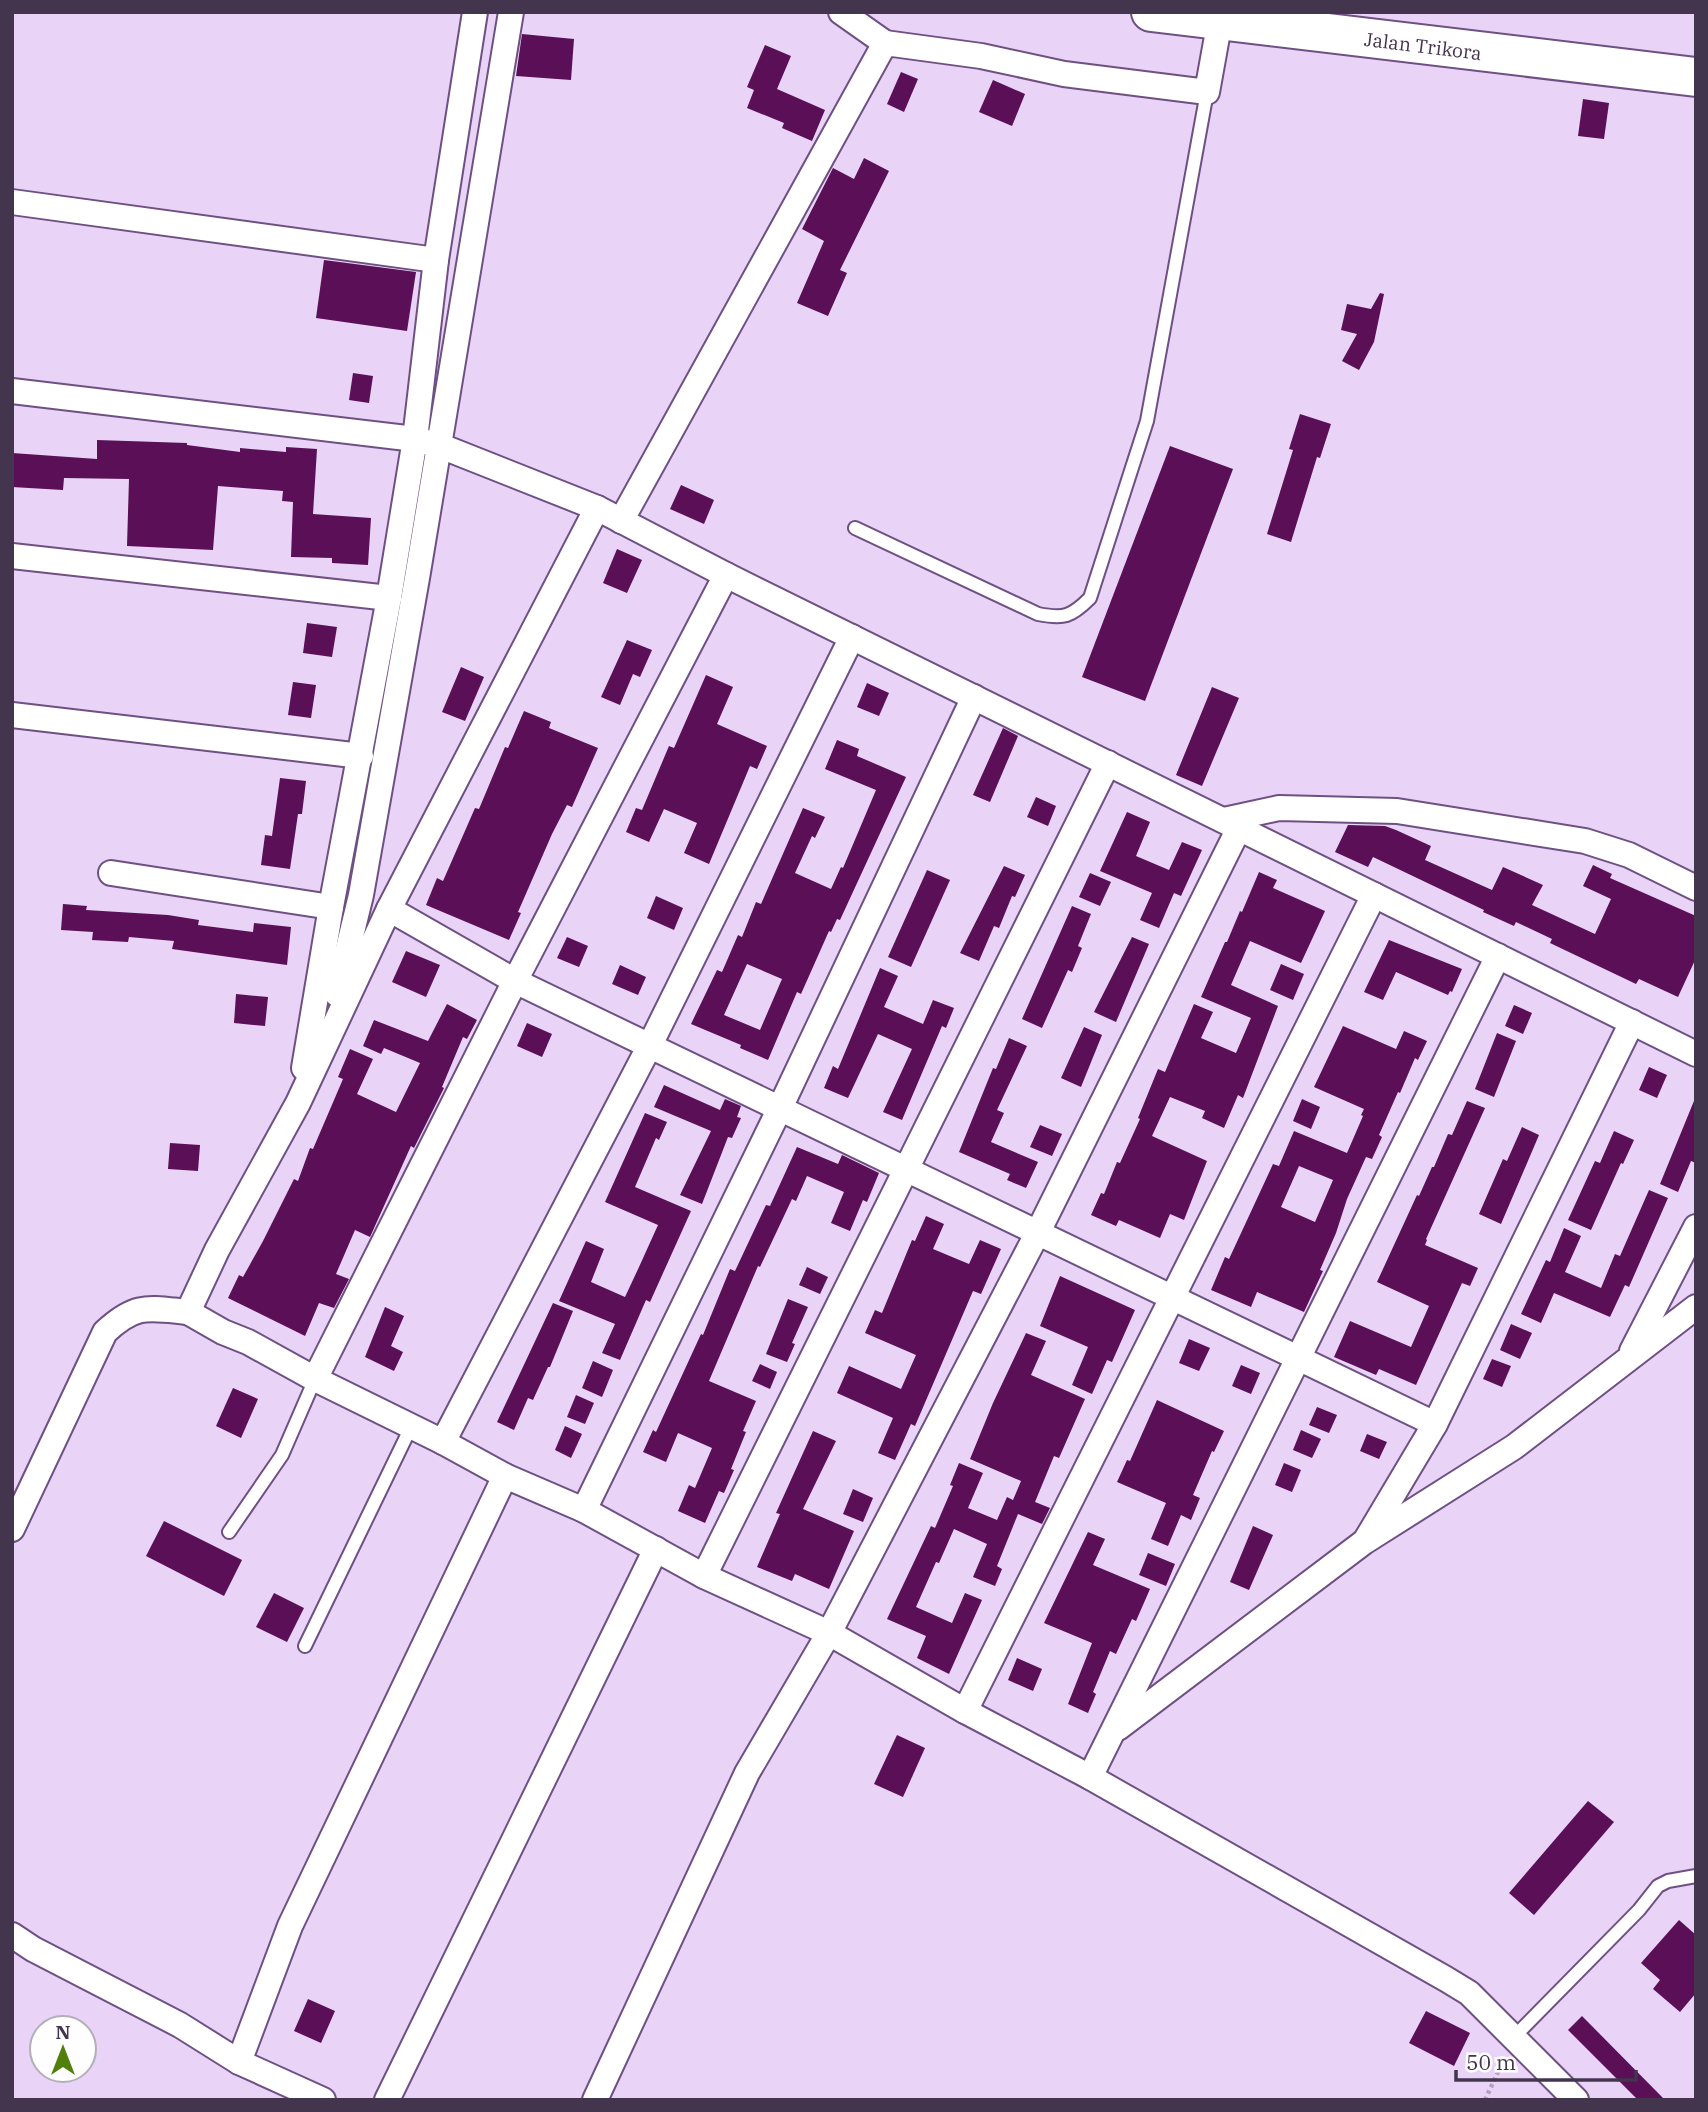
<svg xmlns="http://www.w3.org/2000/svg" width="1708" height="2112" viewBox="0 0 1708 2112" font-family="'IBM Plex Serif',serif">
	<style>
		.building { fill: #5a0f56; fill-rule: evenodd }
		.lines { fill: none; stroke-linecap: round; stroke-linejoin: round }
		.service-casing { stroke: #6e5083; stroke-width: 16 }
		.minor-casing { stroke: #6e5083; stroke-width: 28 }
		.primary-casing { stroke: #6e5083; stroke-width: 42 }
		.path { stroke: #b2a0c0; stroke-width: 4.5; stroke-dasharray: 3.5 3.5; stroke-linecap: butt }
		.service { stroke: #fff; stroke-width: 12 }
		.minor { stroke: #fff; stroke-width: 24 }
		.primary { stroke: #fff; stroke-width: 38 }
		.labels { text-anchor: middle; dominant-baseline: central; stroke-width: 7; stroke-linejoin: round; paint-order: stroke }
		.street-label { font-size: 19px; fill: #43354d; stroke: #fefefe }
	</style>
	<rect width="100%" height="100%" fill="#e9d4f8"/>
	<!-- building -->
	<g class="building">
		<polygon points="522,34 574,39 571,80 516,76"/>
		<polygon points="765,45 791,56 777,89 825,110 812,141 782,128 784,123 747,108 754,90 747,87"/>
		<polygon points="901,72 918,79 904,112 887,104"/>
		<polygon points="993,80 1025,94 1012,126 979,112"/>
		<polygon points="1583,99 1609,103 1604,139 1578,136"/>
		<polygon points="864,158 889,171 840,270 847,273 828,316 797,303 824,241 802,229 833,168 854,179"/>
		<polygon points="324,260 416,272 407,331 316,318"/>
		<polygon points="1380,293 1384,294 1374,342 1359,370 1342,361 1357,334 1341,330 1347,304 1371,309"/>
		<polygon points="353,373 373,376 369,403 349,400"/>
		<polygon points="1300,414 1331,424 1320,458 1317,457 1291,542 1267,534 1293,450 1289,449"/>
		<polygon points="97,440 187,443 187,445 240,452 240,448 286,452 286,447 317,449 313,514 371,518 368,565 332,563 332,558 291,557 293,502 282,501 283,491 218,486 213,550 127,546 129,479 64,478 63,490 12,487 12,453 97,459"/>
		<polygon points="1170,446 1233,469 1145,701 1082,677"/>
		<polygon points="681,485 714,500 704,524 670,509"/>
		<polygon points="617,549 642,560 627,593 603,583"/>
		<polygon points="307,623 337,627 332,657 303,653"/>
		<polygon points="627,640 652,650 640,677 633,674 620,705 601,697"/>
		<polygon points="461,667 484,677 465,721 442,712"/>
		<polygon points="706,675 733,687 717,724 767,746 757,769 750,766 709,864 684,853 697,823 664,809 649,842 626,832 636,808 642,810 669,746 674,748"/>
		<polygon points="293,682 316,685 311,718 288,715"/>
		<polygon points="867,683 889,693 879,716 857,707"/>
		<polygon points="1212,687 1239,698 1202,786 1176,775"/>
		<polygon points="524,711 551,722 549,728 598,748 572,807 567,805 552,834 518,912 521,913 509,940 426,905 437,878 443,881 475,808 479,809 505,747 508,748"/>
		<polygon points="1003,728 1018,736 990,802 973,795"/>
		<path d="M 837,740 L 859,749 L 857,756 L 906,777 L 840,920 L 837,919 L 831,932 L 829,931 L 801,994 L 797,992 L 768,1060 L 740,1048 L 741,1045 L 691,1024 L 717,970 L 722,972 L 738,935 L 742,937 L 756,902 L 761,904 L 803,808 L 825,817 L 815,838 L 812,836 L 795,873 L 831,889 L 841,867 L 843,868 L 876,790 L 825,769 ZM 747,964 L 782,979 L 760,1030 L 724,1015 Z"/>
		<polygon points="280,778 306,781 302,814 298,814 290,869 261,865 265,835 272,836"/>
		<polygon points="1036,797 1056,806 1048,826 1027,817"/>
		<polygon points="1127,812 1150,822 1136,856 1169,870 1182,842 1202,850 1181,896 1174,893 1159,928 1140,920 1152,893 1100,871"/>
		<polygon points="1348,825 1385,826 1396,830 1431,846 1425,860 1492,890 1503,867 1543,885 1532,905 1595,934 1611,899 1583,886 1593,865 1612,874 1610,878 1696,916 1696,958 1678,997 1639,979 1636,984 1550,943 1552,939 1516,922 1514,926 1483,912 1484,910 1373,857 1368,867 1335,852"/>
		<polygon points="1004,866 1025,875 1015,897 1012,896 999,928 994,926 979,961 960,953"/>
		<polygon points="927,870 950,880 911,967 888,957"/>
		<polygon points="1259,872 1277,880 1273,888 1325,911 1301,963 1250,941 1231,985 1278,1006 1243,1098 1238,1095 1224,1128 1202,1118 1205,1111 1170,1097 1152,1136 1207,1161 1184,1220 1170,1214 1160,1238 1119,1220 1116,1226 1091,1215 1101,1193 1104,1194 1117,1162 1120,1163 1140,1119 1138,1118 1158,1069 1165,1072 1194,1004 1213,1012 1201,1038 1236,1053 1251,1018 1201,997 1225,942 1227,942 1240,911 1242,912"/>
		<polygon points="1090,873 1111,882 1100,906 1079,897"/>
		<polygon points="656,896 683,908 674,930 647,918"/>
		<polygon points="63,904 87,906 86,910 168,915 199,920 198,925 253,932 254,923 291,927 287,965 172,949 174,941 129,937 128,942 92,940 93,932 61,930"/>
		<polygon points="1072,906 1091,914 1078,946 1082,948 1072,972 1068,970 1042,1028 1022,1019"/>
		<polygon points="567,937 588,946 579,967 557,958"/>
		<polygon points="1132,937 1149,944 1116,1022 1094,1012"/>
		<polygon points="1389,940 1462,969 1452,992 1450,991 1448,995 1396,972 1383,1000 1364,992"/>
		<polygon points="406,951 440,965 426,997 392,982"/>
		<polygon points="1281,964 1304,974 1293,1000 1270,990"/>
		<polygon points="620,965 646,977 638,995 612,984"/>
		<polygon points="880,968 898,976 884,1007 923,1024 933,1000 954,1008 946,1028 942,1026 902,1120 883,1112 912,1049 878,1034 848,1098 824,1088 833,1066 838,1069"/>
		<polygon points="236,994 268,997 265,1026 234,1023"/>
		<polygon points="447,1004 477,1020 467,1039 463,1037 442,1087 444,1088 414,1148 411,1146 370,1237 355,1230 336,1274 349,1279 334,1308 319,1303 305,1336 228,1298 239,1275 243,1277 263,1241 294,1179 298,1181 310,1148 313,1149 343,1079 338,1077 350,1049 373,1059 357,1094 396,1112 420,1063 384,1048 381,1054 363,1046 374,1020 428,1041"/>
		<polygon points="1514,1005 1532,1013 1523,1034 1505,1026"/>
		<polygon points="527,1023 552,1034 542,1057 517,1046"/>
		<path d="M 1343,1026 L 1396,1049 L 1404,1031 L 1427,1041 L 1418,1060 L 1415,1058 L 1400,1093 L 1398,1092 L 1379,1135 L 1382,1137 L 1372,1159 L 1366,1157 L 1347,1199 L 1336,1233 L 1320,1270 L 1323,1271 L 1304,1312 L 1257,1292 L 1251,1307 L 1211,1290 L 1225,1257 L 1229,1259 L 1273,1164 L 1279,1166 L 1294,1131 L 1347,1153 L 1363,1116 L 1361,1115 L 1364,1109 L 1314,1087 ZM 1299,1166 L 1333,1180 L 1315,1222 L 1281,1207 Z"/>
		<polygon points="1084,1027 1102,1035 1081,1087 1061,1078"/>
		<polygon points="1497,1033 1516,1041 1494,1097 1475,1089"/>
		<polygon points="1009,1038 1027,1046 997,1110 1004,1113 991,1142 1038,1162 1026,1188 1007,1180 1010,1174 959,1152 993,1068 996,1069"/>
		<polygon points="1649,1067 1667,1075 1657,1098 1639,1090"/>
		<polygon points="664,1085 720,1110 725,1099 741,1106 737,1117 741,1118 732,1138 728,1137 702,1204 680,1195 711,1131 654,1107"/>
		<polygon points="1696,1096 1696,1163 1691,1161 1678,1192 1660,1184"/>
		<polygon points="1302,1099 1320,1107 1311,1129 1293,1121"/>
		<polygon points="1467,1101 1485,1108 1426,1239 1427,1240 1425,1245 1478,1268 1470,1286 1462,1283 1416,1385 1379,1369 1376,1375 1334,1357 1350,1321 1411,1347 1429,1306 1377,1282 1417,1195 1419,1196 1432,1167 1434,1167 1448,1134 1452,1135"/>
		<polygon points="645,1113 667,1122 659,1140 656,1138 635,1187 691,1211 650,1302 646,1300 620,1360 602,1353 615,1324 559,1301 586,1241 604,1249 591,1282 625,1297 639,1267 658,1225 605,1202"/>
		<polygon points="1040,1125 1062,1134 1052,1156 1030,1147"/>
		<polygon points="1522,1127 1539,1135 1501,1224 1479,1214 1503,1159 1507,1161"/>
		<polygon points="1614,1131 1634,1140 1623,1164 1621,1163 1591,1230 1568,1220 1595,1161 1600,1163"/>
		<polygon points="170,1143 200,1145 198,1171 168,1169"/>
		<polygon points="797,1147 838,1164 842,1155 879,1173 867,1202 863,1200 850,1231 831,1223 844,1192 807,1176 796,1201 792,1199 760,1267 758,1266 709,1381 756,1401 743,1431 746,1432 731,1469 734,1470 724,1493 719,1491 705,1523 678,1511 689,1485 695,1488 712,1448 678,1433 666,1462 643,1452 653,1430 656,1432 701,1334 703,1335 730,1269 735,1271 766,1205 770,1206"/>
		<polygon points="1649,1190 1668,1198 1629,1287 1625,1285 1610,1317 1554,1293 1541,1323 1521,1314 1546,1260 1550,1262 1564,1228 1581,1236 1565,1272 1601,1288 1615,1254 1620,1256"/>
		<polygon points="926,1216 944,1224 933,1249 969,1264 980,1240 1001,1249 981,1294 973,1291 915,1426 911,1424 895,1460 878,1453 893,1418 837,1393 849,1366 901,1389 916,1355 865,1333 875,1310 882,1313 912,1240 915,1241"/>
		<polygon points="807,1267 828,1277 820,1294 799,1285"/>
		<polygon points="1060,1276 1135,1310 1112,1362 1107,1360 1092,1394 1072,1385 1088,1347 1040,1326"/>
		<polygon points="788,1299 808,1307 792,1343 795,1344 787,1362 766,1354"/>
		<polygon points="553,1303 573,1311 550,1367 548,1367 533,1400 528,1398 514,1430 497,1422"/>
		<polygon points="385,1307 404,1316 391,1346 403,1352 394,1371 365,1357"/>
		<polygon points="1511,1324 1532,1333 1520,1359 1500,1350"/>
		<polygon points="1026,1333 1046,1341 1031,1375 1085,1399 1059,1458 1054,1456 1035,1502 1050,1508 1042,1524 1018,1514 997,1566 1002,1569 995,1586 973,1577 987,1544 954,1529 939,1563 936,1562 916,1607 952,1623 965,1593 982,1600 949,1674 917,1658 926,1636 887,1619 931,1526 935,1528 953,1486 950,1485 959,1463 983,1473 968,1508 997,1520 1007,1497 1013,1500 1021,1481 970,1459 993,1403"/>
		<polygon points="1189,1339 1210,1348 1199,1371 1179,1363"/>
		<polygon points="1492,1359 1511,1366 1502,1387 1483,1379"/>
		<polygon points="593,1361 613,1370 602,1397 582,1388"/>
		<polygon points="760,1364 777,1372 770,1389 752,1381"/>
		<polygon points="1241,1365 1260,1373 1251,1394 1232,1386"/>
		<polygon points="233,1388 258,1399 241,1438 216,1426"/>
		<polygon points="576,1395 594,1403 585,1424 567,1417"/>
		<polygon points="1157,1400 1224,1431 1214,1452 1212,1451 1193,1495 1200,1498 1191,1520 1181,1515 1168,1546 1151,1539 1166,1503 1117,1482 1127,1460 1130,1461"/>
		<polygon points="1317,1407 1337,1415 1329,1433 1309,1425"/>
		<polygon points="565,1426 582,1434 571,1458 555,1450"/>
		<polygon points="1301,1430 1321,1439 1312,1458 1293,1450"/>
		<polygon points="813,1431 836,1441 803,1509 854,1531 829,1589 795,1574 792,1581 757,1567 780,1514 776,1513"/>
		<polygon points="1367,1434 1387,1442 1379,1459 1360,1451"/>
		<polygon points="1284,1463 1301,1470 1292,1492 1275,1485"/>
		<polygon points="853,1489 873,1498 863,1522 843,1514"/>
		<polygon points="164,1521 242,1560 224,1596 146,1556"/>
		<polygon points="1253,1526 1273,1535 1249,1590 1230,1582"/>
		<polygon points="1088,1532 1105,1539 1093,1565 1150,1589 1136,1621 1132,1619 1116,1654 1110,1651 1093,1692 1096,1694 1088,1713 1068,1704 1092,1643 1044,1623"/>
		<polygon points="1148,1553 1175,1564 1166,1586 1139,1575"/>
		<polygon points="274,1593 304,1608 287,1642 256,1627"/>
		<polygon points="1017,1658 1042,1669 1033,1691 1008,1680"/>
		<polygon points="897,1735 925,1748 903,1797 874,1784"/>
		<polygon points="1588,1801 1614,1822 1534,1915 1509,1893"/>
		<polygon points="1679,1920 1696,1935 1696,1993 1680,2012 1653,1989 1660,1980 1641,1963"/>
		<polygon points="308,1999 335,2011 321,2043 294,2031"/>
		<polygon points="1426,2011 1470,2033 1454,2066 1409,2043"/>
		<polygon points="1582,2016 1665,2100 1638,2100 1568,2030"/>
	</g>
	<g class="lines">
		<defs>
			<g id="service">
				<path d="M 855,528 L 1038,614 C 1064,619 1071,617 1090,598 L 1147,421 L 1207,92"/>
				<polyline points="229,1532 282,1455 315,1379"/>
				<polyline points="305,1646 411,1427"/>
				<polyline points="1513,2038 1639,1910 1658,1886 1668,1881 1696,1876"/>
			</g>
			<g id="minor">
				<polyline points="841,12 885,43"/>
				<polyline points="12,202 436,260"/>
				<polyline points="12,391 415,439 438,445 597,508 726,575 1696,1054"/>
				<polyline points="597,508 389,909 298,1103 217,1250 188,1312 223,1332 248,1342 315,1379 443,1442 505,1476 584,1510 704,1576 829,1633 965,1711 1090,1777 1446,1979 1469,1993 1576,2100"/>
				<polyline points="621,521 885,43 981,56 1064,74 1207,92 1220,20"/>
				<polyline points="12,556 389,598"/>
				<polyline points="12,715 361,756"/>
				<polyline points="1224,820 1279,808 1397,811 1585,841 1629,855 1696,888"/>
				<polyline points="111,873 331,907"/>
				<polyline points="389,909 515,981 1435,1424"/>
				<polyline points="337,994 361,895 417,578 511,12"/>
				<polyline points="304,1068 331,907 389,598 415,439 436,260 475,12"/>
				<polyline points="1632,1351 1696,1227"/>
				<polyline points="315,1379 515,981 726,575"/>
				<polyline points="443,1442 650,1045 852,637"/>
				<polyline points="584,1510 780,1108 974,697"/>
				<path d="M 12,1529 L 105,1332 C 136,1303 148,1308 188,1312"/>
				<polyline points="1367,1538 1435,1424 1632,1022"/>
				<polyline points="704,1576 1108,763"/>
				<polyline points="965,1711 1374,895"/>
				<polyline points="1118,1728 1364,1542 1514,1447 1696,1307"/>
				<polyline points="1090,1777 1498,956"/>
				<polyline points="12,1935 33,1949 180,2025 239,2062 323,2100"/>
				<polyline points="239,2062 290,1926 505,1476"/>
				<polyline points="387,2100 656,1549"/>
				<polyline points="595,2100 747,1773 829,1633 1038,1232 1239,828"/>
			</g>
			<polyline id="primary" points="1151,12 1696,77"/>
		</defs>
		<!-- service casing -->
		<use href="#service" class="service-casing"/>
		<!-- minor casing -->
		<use href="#minor" class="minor-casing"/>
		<!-- primary casing -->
		<use href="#primary" class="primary-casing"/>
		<!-- path -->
		<polyline class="path" points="1485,2100 1504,2059"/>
		<!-- service -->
		<use href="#service" class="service"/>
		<!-- minor -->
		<use href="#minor" class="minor"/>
		<!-- primary -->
		<use href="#primary" class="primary"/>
	</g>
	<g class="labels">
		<!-- street labels -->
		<g class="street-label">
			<text transform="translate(1423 46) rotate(7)">Jalan Trikora</text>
		</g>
	</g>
	<!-- border -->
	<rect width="1708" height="2112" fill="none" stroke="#43354d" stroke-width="28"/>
	<!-- north arrow -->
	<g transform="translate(63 2049)"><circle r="33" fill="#fefefe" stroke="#b3aeb7" stroke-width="2"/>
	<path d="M0-5L12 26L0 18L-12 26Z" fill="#517f0b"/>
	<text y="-10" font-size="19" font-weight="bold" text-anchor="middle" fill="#43354d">N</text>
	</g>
	<!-- scale -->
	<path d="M1456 2070v10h180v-10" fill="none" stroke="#43354d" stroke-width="3.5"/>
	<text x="1466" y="2070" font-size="21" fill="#43354d" stroke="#fefefe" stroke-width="5" paint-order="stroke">50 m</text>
</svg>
